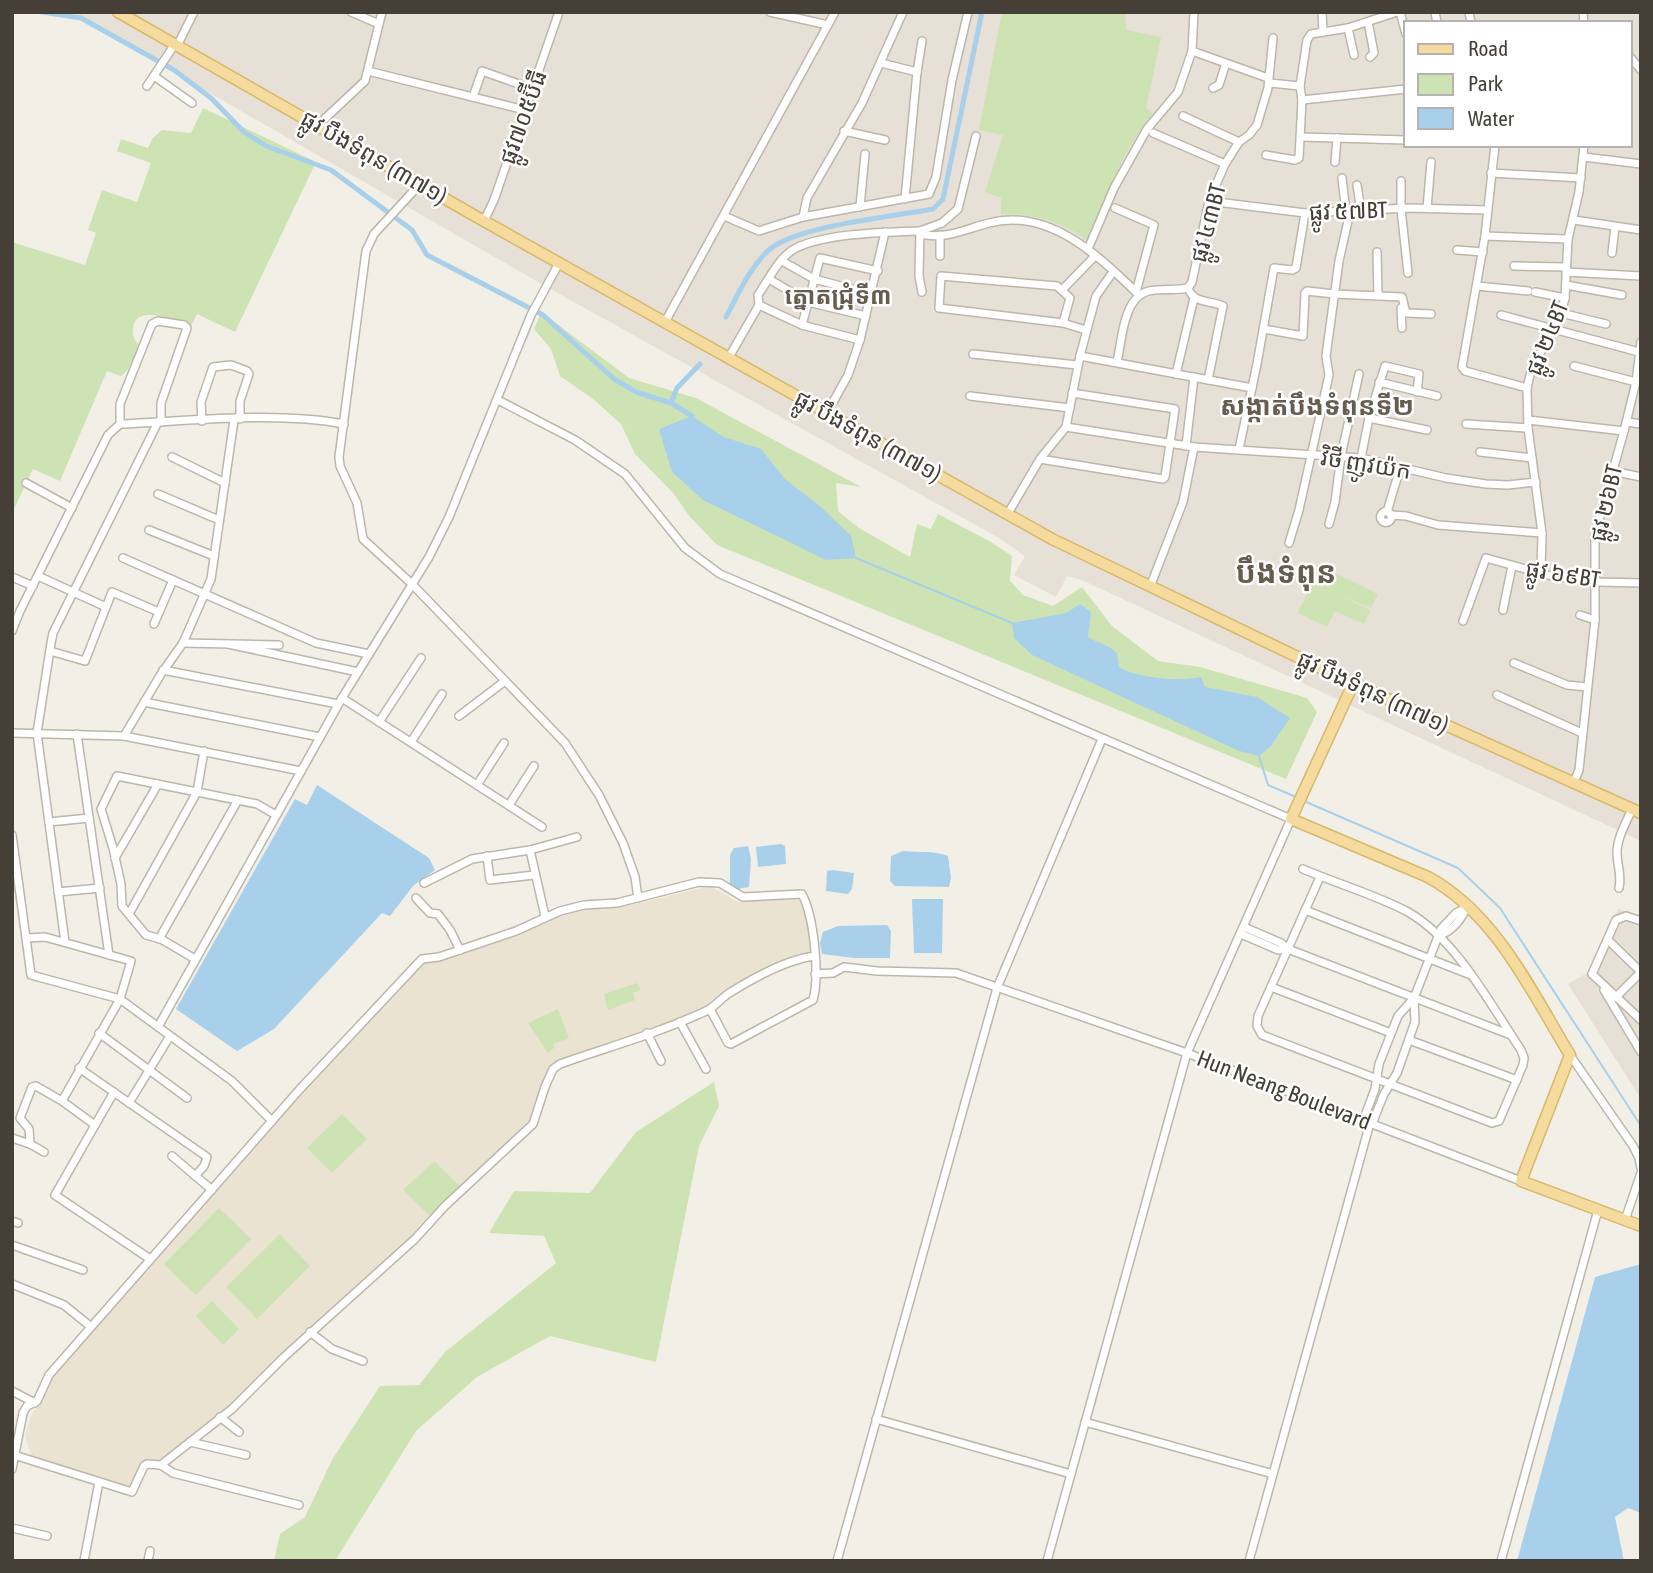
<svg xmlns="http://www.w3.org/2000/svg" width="1653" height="1573" viewBox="0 0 1653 1573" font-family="'Asap Condensed','Noto Sans Khmer',sans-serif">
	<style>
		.residential { fill: #e6e0d6; fill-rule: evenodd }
		.education { fill: #eae3d2 }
		.green { fill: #cee3b3 }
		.water { fill: #a9d0ea }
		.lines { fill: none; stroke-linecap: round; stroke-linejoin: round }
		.stream { stroke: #a9d0ea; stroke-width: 2 }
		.canal { stroke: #a9d0ea; stroke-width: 5 }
		.minor-casing { stroke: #bdb6ab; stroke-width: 10 }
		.major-casing { stroke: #d9b86e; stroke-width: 13 }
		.minor { stroke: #fff; stroke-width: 7 }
		.major { stroke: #f5db9d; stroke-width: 10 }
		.labels { text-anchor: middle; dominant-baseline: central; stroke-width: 5; stroke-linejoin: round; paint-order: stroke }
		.street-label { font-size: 23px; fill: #453f37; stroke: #fff }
		.neighbourhood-label { font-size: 24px; font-weight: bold; fill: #675d4f; stroke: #fff }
		.quarter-label { font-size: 26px; font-weight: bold; fill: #675d4f; stroke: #fff }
		.district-label { font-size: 30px; font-weight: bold; fill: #675d4f; stroke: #fff }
	</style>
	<rect width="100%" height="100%" fill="#f2efe7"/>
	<!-- residential -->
	<g class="residential">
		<path d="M 69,12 L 1641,12 L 1641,841 L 1082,580 L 1067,576 L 1056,597 L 1014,575 L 1025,556 L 999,538 L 545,286 ZM 1406,23 L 1630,23 L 1630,145 L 1406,145 Z"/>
		<polygon points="1618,909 1641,915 1641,1099 1568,984 1587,973"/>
	</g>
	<!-- education -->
	<polygon class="education" points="710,886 738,902 799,899 807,921 811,944 809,954 732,989 719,997 706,1012 558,1063 531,1123 396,1254 297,1339 279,1360 232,1407 217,1416 159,1464 144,1460 131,1491 32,1459 25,1436 30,1419 47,1381 291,1104 424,962 449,958 483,947 517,934 558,914 578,910 635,904"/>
	<!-- green -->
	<g class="green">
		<path d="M 1002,12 L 1125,12 L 1126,30 L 1161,37 L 1146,108 L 1153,113 C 1124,149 1104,197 1089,242 C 1064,222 1033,213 1001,214 L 1001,198 L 985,192 L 1003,135 L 979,130 Z"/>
		<path d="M 203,108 L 316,162 L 235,332 L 197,314 L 191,326 C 176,322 135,302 133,329 C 132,335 134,339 138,344 C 135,356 131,369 121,376 L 107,371 L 60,481 L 33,469 L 12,513 L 12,242 L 85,265 L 96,233 L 88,230 L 102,190 L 137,202 L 151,163 L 117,151 L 121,139 L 148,148 L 152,139 L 162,130 L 191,133 Z"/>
		<polygon points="541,312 629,378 696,398 861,487 836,483 838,511 859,528 910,557 917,524 931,529 938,514 991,542 1012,556 1010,581 1023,595 1053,606 1082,587 1112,626 1158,661 1200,667 1307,698 1317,712 1286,779 717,545 690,517 674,494 635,454 621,424 593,399 560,376 551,349 534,329"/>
		<polygon points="1320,566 1378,594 1371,608 1342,596 1370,610 1364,624 1335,611 1327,627 1298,613"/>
		<polygon points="637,983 641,990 633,993 635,1000 608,1010 604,994"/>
		<polygon points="558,1009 569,1038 553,1044 554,1048 548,1053 528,1023"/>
		<polygon points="714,1082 719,1106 699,1146 656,1362 550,1336 477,1377 416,1431 335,1561 274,1561 280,1534 305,1517 332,1460 380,1386 419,1385 445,1352 556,1263 544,1236 489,1233 514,1191 590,1193 636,1132"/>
		<polygon points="342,1114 367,1139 332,1173 307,1148"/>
		<polygon points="434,1161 460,1186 430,1216 403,1190"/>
		<polygon points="219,1208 251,1239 196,1295 164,1264"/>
		<polygon points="280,1234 310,1266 257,1319 226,1287"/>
		<polygon points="212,1301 239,1329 223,1345 196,1316"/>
	</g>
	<!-- water -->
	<g class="water">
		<polygon points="692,416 724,437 761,449 785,479 821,507 851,536 856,558 826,560 703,500 672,472 659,429"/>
		<path d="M 1080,604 L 1091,612 L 1088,637 C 1098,643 1109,645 1117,653 L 1119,667 C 1137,678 1180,682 1201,677 L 1205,687 L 1257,697 L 1290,718 L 1271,746 L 1259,756 L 1239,751 L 1032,655 L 1014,638 L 1012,623 L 1066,613 Z"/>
		<polygon points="317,785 429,858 435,870 413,886 390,916 382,913 274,1029 237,1051 176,1009 295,799 307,805"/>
		<polygon points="781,844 785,846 786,864 758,867 756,847"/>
		<polygon points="748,846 751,859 749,887 738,889 730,887 730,855 734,848"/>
		<path d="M 903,851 C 918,853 933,850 948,856 L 951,878 L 949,887 L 895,886 L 890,881 L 891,856 Z"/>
		<polygon points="833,870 854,873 852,889 848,894 826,891 827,871"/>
		<polygon points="912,899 943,899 942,953 914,953"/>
		<polygon points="887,925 891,931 890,958 854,958 822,954 820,943 823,932 838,926"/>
		<polygon points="1641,1264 1641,1513 1628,1508 1615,1517 1624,1561 1517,1561 1595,1277"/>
	</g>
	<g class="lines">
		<!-- stream -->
		<g class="stream">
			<polyline points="856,558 1012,623"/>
			<polyline points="1259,756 1268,785 1296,797"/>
			<polyline points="1304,801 1458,868 1500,908 1641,1126"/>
		</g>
		<!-- canal -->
		<g class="canal">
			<polyline points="42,12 81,18 174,70 211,98 244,132 266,146 331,170 412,230 427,255 543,315 614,379 636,392 671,403 692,416"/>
			<path d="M 726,317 C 738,295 750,266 770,249 C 798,226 895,216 933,209 L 943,199 L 982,12"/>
			<polyline points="671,403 677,388 700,364"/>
		</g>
		<defs>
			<g id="minor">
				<polyline points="351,12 379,24"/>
				<polyline points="770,12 828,25"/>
				<polyline points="1322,12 1323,31"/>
				<polyline points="1400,12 1406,34"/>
				<polyline points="1435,12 1437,23"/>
				<polyline points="1469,12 1471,23"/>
				<polyline points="1583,12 1584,23"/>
				<polyline points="1368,22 1374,53 1370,57"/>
				<polyline points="1348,28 1354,55"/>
				<polyline points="177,46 194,12"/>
				<polyline points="1192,51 1268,78"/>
				<polyline points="1630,57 1641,70"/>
				<polyline points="881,63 917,72"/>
				<polyline points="368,71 525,110"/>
				<polyline points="154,76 192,103"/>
				<polyline points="1269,83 1300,86 1307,40 1311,34 1348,28 1397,12"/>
				<polyline points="147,86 175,44"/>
				<polyline points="1213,88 1219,85 1226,63"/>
				<polyline points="473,97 482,71 533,89"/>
				<polyline points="1302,100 1406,89"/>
				<polyline points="1183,116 1239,142"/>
				<polyline points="318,125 365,81 382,12"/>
				<polyline points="844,131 885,140"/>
				<polyline points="1153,133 1225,164"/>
				<polyline points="1301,137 1406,140"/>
				<polyline points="1495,145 1485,236 1462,367 1465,371 1527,388"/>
				<polyline points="1266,155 1295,160 1299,158 1302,100 1300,86"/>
				<polyline points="1584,157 1641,164"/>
				<polyline points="1335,162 1337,138"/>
				<polyline points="1491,173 1581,178"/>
				<polyline points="1342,178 1346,212"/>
				<polyline points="1401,181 1401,209 1408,273"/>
				<polyline points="420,184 374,234 366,251 339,457 340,466 357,503 363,539 412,584 565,743 599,795 623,843 635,877 638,898"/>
				<polyline points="1357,185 1361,211"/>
				<polyline points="905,199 917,72 922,41"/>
				<polyline points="1209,201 1305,213 1409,208 1487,210"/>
				<polyline points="860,207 865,154"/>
				<polyline points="1115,208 1154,225 1136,292"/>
				<polyline points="1427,208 1431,162"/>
				<polyline points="724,216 759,231 803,217 929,194 936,177 952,80 968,12"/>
				<polyline points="803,217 807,198 862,103 903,12"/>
				<polyline points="1574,220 1641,230"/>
				<polyline points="484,221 494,200 559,12"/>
				<path d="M 920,234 C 946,240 965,229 989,223 C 1049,207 1100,257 1139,295"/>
				<polyline points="1485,236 1568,239"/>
				<polyline points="1088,249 1114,188 1147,129 1178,92 1192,51 1194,12"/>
				<polyline points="1457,250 1483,252"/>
				<polyline points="1377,252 1378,296"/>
				<polyline points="1612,253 1615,227"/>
				<polyline points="940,256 940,235"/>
				<polyline points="782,261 814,279 872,294"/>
				<polyline points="1514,266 1566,267"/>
				<polyline points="1566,272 1641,276"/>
				<polyline points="769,279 808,302 866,316"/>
				<polyline points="1566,285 1622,295"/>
				<polyline points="1477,286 1528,291"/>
				<polyline points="1188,288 1192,282 1209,201 1225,164 1239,142 1249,135 1257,125 1268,88 1273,38"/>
				<path d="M 1188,288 C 1194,304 1210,300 1223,306 L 1208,380"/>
				<polyline points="1063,289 1095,256"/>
				<polyline points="922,292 919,276 920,231 942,223 958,209 976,136"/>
				<polyline points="1535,292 1565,298"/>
				<polyline points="759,305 802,325 860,340"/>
				<polyline points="1401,308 1402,328"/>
				<polyline points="1561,313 1606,324"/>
				<polyline points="1501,315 1639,352"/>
				<polyline points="665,322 835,12"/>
				<polyline points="1063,323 1070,298 1057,286 941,276 939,308 1063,323 1086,330"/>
				<polyline points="802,325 820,258 878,271"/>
				<polyline points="1264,329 1303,336 1305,293 1307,291 1334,294 1402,297 1406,313 1431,314"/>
				<polyline points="973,354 1077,365"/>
				<polyline points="1080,356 1096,296 1113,272"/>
				<path d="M 729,357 L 759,305 L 758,295 C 768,281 777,261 791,251 C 818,233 888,232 920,231"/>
				<path d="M 1117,362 C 1122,340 1123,297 1149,291 C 1162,288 1175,291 1188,288"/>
				<polyline points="1574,366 1636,382"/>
				<polyline points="1176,374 1194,298"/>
				<polyline points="1379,382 1437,396"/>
				<polyline points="970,396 1070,408"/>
				<polyline points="498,400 575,440 625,474 685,548 720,574 1291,819 1187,1053 1047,1561"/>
				<polyline points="827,413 848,375 860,340 885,232"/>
				<polyline points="1369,418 1427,430"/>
				<polyline points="1528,420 1624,431"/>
				<polyline points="202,421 201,402 213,367 231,365 247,371 249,374 240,401 240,419"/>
				<polyline points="1627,422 1641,424"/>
				<polyline points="120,424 120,404 152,324 158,321 184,325 187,328 161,403 161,422"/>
				<polyline points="1466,424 1528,428"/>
				<polyline points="1066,427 1194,447 1361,458 1446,478 1486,484 1508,485 1536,482"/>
				<polyline points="1186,446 1194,377"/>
				<polyline points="1239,449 1257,364 1274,268 1292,270 1296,268 1305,213"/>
				<polyline points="1480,452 1532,458"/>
				<polyline points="172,457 225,483"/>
				<polyline points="1361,458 1369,418 1385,366 1419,374 1417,392"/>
				<polyline points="1040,459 1163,479 1165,477 1175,409 1072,393"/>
				<polyline points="1612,471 1641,477"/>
				<polyline points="26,483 72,508"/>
				<polyline points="158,494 219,520"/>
				<circle cx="1386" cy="517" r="5.5"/>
				<polyline points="1387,512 1400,468"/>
				<polyline points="1007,515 1040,459 1066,427 1080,356 1252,388"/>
				<polyline points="1391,515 1406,516 1438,525 1542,533"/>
				<polyline points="1329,524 1335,502 1341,456 1359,374"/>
				<polyline points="149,530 214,556"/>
				<polyline points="1289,543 1299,510 1329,375 1326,356 1339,261 1350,212"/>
				<polyline points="123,558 316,643 369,654"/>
				<polyline points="1541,574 1542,533 1528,428 1527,388 1531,371 1561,313 1565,298 1568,239 1579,192 1584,145"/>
				<polyline points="38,576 106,607"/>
				<polyline points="12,577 33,586"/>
				<polyline points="1150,587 1183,502 1194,447"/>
				<polyline points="1503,610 1512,566"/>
				<polyline points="1580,615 1595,620"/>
				<polyline points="1463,621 1486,558 1551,576 1600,582 1641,583"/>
				<polyline points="154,624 173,580"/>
				<path d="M 12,631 L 20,611 L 108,435 L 120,424 C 189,421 276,411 344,424"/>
				<polyline points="183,643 279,645"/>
				<polyline points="228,644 358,672"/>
				<polyline points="50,651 85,661 112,592 159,612"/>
				<polyline points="1514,663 1567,685 1587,687"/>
				<polyline points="163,670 338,704"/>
				<polyline points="1497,695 1582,733"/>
				<polyline points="342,698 542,827"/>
				<polyline points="144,702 320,737"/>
				<polyline points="459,716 505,681"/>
				<polyline points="379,722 421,658"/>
				<polyline points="12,733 124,736 301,771"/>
				<polyline points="77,734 109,955"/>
				<polyline points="124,736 161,674 183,643 211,579 234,420"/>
				<polyline points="411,742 442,694"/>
				<polyline points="1574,782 1579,770 1595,620 1595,535 1624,431 1636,382 1641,342"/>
				<polyline points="477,785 504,743"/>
				<polyline points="509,805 534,766"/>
				<polyline points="49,822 89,818"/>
				<polyline points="12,835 31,975 120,999 232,1081 272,1121"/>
				<polyline points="530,850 545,916"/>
				<polyline points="487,856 490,880 534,875"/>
				<polyline points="115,858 158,784"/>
				<path d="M 1303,869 C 1335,883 1379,896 1408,912 C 1457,940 1490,1004 1521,1050 L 1524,1058 L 1523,1065 L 1499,1121 L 1492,1123 L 1262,1035 L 1257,1026 L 1258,1016 L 1320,877"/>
				<polyline points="424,883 472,859 530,850 577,837"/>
				<path d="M 1619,888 C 1622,875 1617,865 1617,853 C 1617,838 1626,823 1632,809"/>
				<polyline points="58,892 100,888"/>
				<polyline points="416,898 430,913 438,914 450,930 460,950"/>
				<polyline points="1305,910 1471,975"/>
				<polyline points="129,914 197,792 204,751"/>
				<polyline points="1641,921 1626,916 1616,920 1592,974 1641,1020"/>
				<polyline points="1244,927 1281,943 1288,949 1511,1035"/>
				<polyline points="1241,934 1278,950 1287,949"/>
				<path d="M 1438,936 C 1451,932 1460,921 1466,909"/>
				<polyline points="27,938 45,937 131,961 120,999 62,1101"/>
				<polyline points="159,939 238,800"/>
				<polyline points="1608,940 1641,972"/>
				<polyline points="65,942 37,733 51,643 53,633 158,422"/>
				<polyline points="195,959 161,939 146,935 122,906 121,884 113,848 101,809 117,776 257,804 276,815"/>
				<polyline points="815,974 833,973 844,967 877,971 956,973 1187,1053 1521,1181"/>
				<polyline points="1271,987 1391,1033"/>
				<polyline points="1604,990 1641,1052"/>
				<polyline points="1616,997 1641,972"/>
				<polyline points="680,1022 706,1069"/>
				<polyline points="158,1027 342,698 429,557 449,517 531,315 559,263"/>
				<polyline points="99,1033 187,1098"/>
				<polyline points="647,1033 661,1061"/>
				<polyline points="1409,1040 1517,1080"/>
				<polyline points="1570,1055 1633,1146 1639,1158 1641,1168"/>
				<polyline points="79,1068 207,1157 204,1166 195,1176"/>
				<polyline points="114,1092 55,1195 150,1259"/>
				<polyline points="129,1103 170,1036"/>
				<polyline points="1363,1121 1375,1089 1379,1064 1398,1016 1414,998 1441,929 1456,913 1470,906"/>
				<polyline points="1372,1124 1384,1094 1397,1073 1415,1022 1414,998"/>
				<polyline points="12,1138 30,1144 44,1152"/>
				<polyline points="30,1144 29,1129 20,1118 32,1087 36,1086 62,1101 95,1125"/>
				<polyline points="172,1156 212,1190"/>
				<polyline points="1625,1220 1641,1173"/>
				<polyline points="12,1221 18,1223"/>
				<polyline points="12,1245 83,1270"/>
				<polyline points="12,1284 64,1305 90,1326"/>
				<polyline points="310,1332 332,1349 363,1361"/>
				<polyline points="12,1391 35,1403"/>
				<polyline points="220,1417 239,1432"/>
				<polyline points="876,1419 1071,1474"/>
				<polyline points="1085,1422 1273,1474"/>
				<polyline points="190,1442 246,1455"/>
				<path d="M 14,1455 L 132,1492 L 144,1466 L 147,1464 L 161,1465 L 232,1409 L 284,1357 L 415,1239 L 445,1206 L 533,1124 L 545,1087 L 553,1069 L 560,1064 C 608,1047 659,1033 706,1011 C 715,1007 722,997 731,992 C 755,977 786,960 814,956"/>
				<polyline points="161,1465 173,1473 299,1505"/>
				<path d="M 12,1469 L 23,1413 L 27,1406 L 37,1401 L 49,1375 L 300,1089 L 422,959 L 439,957 L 516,931 L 560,911 L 584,905 L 617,903 L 699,882 L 720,883 L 743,897 L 802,894 C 814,917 820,975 813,1000 L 731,1044 L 728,1043 L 710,1009"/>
				<polyline points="12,1528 47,1536"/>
				<polyline points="84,1561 99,1482"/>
				<polyline points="148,1561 150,1551"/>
				<polyline points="837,1561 997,988 1102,739"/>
				<polyline points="1249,1561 1370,1123"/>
				<polyline points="1501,1561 1598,1210"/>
			</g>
			<g id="major">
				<polyline points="118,12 484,221 1052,539 1339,677 1641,813"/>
				<path d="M 1353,684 L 1291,819 L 1428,877 C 1496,914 1531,991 1570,1055 L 1521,1181 L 1641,1226"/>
			</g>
		</defs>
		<!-- minor casing -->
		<use href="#minor" class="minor-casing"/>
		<!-- major casing -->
		<use href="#major" class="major-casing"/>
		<!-- minor -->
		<use href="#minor" class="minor"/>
		<!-- major -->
		<use href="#major" class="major"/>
	</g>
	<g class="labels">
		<!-- street labels -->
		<g class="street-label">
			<text transform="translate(523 117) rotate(-70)">ផ្លូវ៧០៥ប៊ីធី</text>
			<text transform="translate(374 157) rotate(30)">ផ្លូវ បឹងទំពុន (៣៧១)</text>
			<text transform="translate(1348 211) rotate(-2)">ផ្លូវ ៥៧BT</text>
			<text transform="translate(1208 223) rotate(-75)">ផ្លូវ ៤៣BT</text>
			<text transform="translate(1547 338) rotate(-68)">ផ្លូវ ២៤BT</text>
			<text transform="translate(868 436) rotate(29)">ផ្លូវ បឹងទំពុន (៣៧១)</text>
			<text transform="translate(1366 464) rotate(9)">វិថី ញូវយ៉ក</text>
			<text transform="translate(1606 503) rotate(-77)">ផ្លូវ ២៦BT</text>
			<text transform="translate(1563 574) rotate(9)">ផ្លូវ ៦៩BT</text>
			<text transform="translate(1373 692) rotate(25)">ផ្លូវ បឹងទំពុន (៣៧១)</text>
			<text transform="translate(1284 1090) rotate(21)">Hun Neang Boulevard</text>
		</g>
		<!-- neighbourhood labels -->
		<g class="neighbourhood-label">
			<text x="838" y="295">ត្នោតជ្រុំទី៣</text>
		</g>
		<!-- quarter labels -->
		<g class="quarter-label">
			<text x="1317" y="406">សង្កាត់បឹងទំពុនទី២</text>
		</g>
		<!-- district labels -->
		<g class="district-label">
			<text x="1286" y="572">បឹងទំពុន</text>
		</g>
	</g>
	<!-- border -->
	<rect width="1653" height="1573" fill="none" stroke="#453f37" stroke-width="28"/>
	<!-- legend -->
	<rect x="1404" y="21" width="228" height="126" fill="#ffffff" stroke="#b5b2af" stroke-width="2"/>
	<rect x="1418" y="44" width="35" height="10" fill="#f5db9d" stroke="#b5b2af" stroke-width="2"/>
	<text x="1468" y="56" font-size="21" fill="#453f37">Road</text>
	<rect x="1418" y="74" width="35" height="21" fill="#cee3b3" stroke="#b5b2af" stroke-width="2"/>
	<text x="1468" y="91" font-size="21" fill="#453f37">Park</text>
	<rect x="1418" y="108" width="35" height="21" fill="#a9d0ea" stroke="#b5b2af" stroke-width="2"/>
	<text x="1468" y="126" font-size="21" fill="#453f37">Water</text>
</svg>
